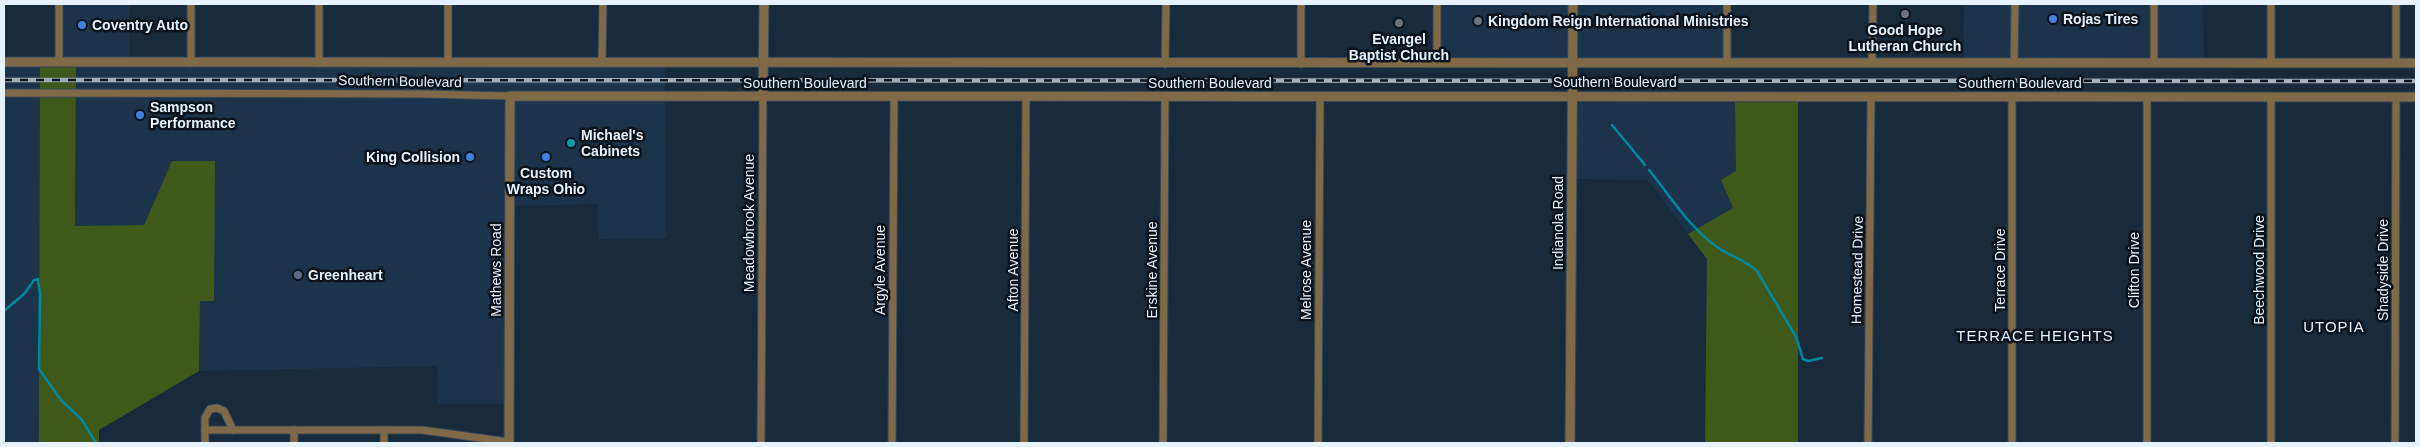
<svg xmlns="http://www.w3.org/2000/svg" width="2420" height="447" viewBox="0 0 2420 447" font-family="Arial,sans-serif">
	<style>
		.built { fill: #1b344c }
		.green { fill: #3f591a }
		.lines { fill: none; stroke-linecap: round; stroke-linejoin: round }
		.stream { stroke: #00889e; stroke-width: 2.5 }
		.minor-casing { stroke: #344758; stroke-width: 9 }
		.tertiary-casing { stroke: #344758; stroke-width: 11 }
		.minor { stroke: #806947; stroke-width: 7 }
		.tertiary { stroke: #806947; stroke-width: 9 }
		.rail-casing { stroke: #a0afbd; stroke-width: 4.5 }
		.rail { stroke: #0a131b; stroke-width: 2.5; stroke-dasharray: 8; stroke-linecap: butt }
		.worship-dot { fill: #6b7280; stroke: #0a131b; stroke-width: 2 }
		.shop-dot { fill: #3f7fe0; stroke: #0a131b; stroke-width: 2 }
		.culture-dot { fill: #0f9aa8; stroke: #0a131b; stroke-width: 2 }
		.service-dot { fill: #5c6f8a; stroke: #0a131b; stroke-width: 2 }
		.labels { text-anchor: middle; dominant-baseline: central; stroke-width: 5; stroke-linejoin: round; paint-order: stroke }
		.poi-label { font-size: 14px; font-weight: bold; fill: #e6f2ff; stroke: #0a131b; text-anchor: start }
		.street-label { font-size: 14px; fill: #e6f2ff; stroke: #0a131b }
		.neighbourhood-label { font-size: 15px; letter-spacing: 1px; fill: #e6f2ff; stroke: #0a131b }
	</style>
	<rect width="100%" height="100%" fill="#172b3d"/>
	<!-- built -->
	<g class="built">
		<polygon points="59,4 129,4 129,62 665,64 666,238 598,239 597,204 510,206 509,404 438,404 437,366 199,371 200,301 214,301 172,161 144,225 75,226 76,63 59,62"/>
		<polygon points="1437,4 1727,4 1727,62 1437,63"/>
		<polygon points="1964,4 2203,4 2204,63 1963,63"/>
		<polygon points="4,62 40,62 39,443 4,443"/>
		<polygon points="1572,95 1735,97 1736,171 1721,180 1733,208 1688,234 1648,180 1572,179"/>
	</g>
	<!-- green -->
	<g class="green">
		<polygon points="40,62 76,62 75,226 144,225 172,161 215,161 214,301 200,301 199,371 99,430 99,443 39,443"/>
		<polygon points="1735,97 1798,97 1798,443 1705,443 1707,259 1688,234 1733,208 1721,180 1736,171"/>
	</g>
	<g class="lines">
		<!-- stream -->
		<g class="stream">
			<polyline points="1612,125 1645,165"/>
			<path d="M 1649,170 C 1671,197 1689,227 1717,247 C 1730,256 1745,260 1757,271 L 1796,337 L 1803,359 L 1808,361 L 1822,358"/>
			<polyline points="5,310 24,294 34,280 38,279 40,295 39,369 61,400 82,420 96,443"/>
		</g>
		<defs>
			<g id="minor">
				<polyline points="1727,4 1727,62"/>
				<polyline points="2154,4 2154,63"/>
				<polyline points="2271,4 2271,63"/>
				<polyline points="2396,4 2396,63"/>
				<polyline points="59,62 59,4"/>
				<polyline points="1872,62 1873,4"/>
				<polyline points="191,63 191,4"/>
				<polyline points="319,63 319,4"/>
				<polyline points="448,63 448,4"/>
				<polyline points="602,63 603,4"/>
				<polyline points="1437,63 1437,4"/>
				<polyline points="2014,63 2015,4"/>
				<polyline points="1165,64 1166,4"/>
				<polyline points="1301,64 1301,4"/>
				<polyline points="4,93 423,94 510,96"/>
				<polyline points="2147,97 2147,443"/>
				<polyline points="2271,97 2271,443"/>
				<polyline points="205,430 422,430 509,442"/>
				<polyline points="294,430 294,443"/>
				<polyline points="205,443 205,418 210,409 217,408 224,411 233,430"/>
				<polyline points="384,443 384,430"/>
				<polyline points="761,443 763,96"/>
				<polyline points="892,443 894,97"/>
				<polyline points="1024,443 1026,97"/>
				<polyline points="1163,443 1165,97"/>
				<polyline points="1318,443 1320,97"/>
				<polyline points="1868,443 1871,97"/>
				<polyline points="2012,443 2012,97"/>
				<polyline points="2395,443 2396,97"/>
			</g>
			<g id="tertiary">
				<polyline points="4,62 2416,63"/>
				<polyline points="763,96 764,4"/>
				<polyline points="509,443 510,96 2416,97"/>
				<polyline points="1570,443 1573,4"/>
			</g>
		</defs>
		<!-- minor casing -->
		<use href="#minor" class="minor-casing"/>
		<!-- tertiary casing -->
		<use href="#tertiary" class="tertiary-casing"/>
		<!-- minor -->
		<use href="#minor" class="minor"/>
		<!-- tertiary -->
		<use href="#tertiary" class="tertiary"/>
		<defs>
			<polyline id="rail" points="4,80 2416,81"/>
		</defs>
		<!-- rail casing -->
		<use href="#rail" class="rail-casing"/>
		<!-- rail -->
		<use href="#rail" class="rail"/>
	</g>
	<!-- markers -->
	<g class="worship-dot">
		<circle cx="1905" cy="14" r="5"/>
		<circle cx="1478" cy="21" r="5"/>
		<circle cx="1399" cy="23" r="5"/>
	</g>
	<g class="shop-dot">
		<circle cx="2053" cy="19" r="5"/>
		<circle cx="82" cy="25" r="5"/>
		<circle cx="140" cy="115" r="5"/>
		<circle cx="470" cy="157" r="5"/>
		<circle cx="546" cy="157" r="5"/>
	</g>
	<circle class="culture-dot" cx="571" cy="143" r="5"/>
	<circle class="service-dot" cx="298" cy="275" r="5"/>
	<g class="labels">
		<!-- poi labels -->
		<g class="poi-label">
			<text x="2063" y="19">Rojas Tires</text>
			<text x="1488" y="21">Kingdom Reign International Ministries</text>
			<text x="92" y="25">Coventry Auto</text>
			<text x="1905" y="30" text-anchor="middle">Good Hope<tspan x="1905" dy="16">Lutheran Church</tspan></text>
			<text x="1399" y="39" text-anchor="middle">Evangel<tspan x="1399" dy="16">Baptist Church</tspan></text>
			<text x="150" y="107">Sampson<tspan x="150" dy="16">Performance</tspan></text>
			<text x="581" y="135">Michael's<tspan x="581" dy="16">Cabinets</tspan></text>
			<text x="460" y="157" text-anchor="end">King Collision</text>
			<text x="546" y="173" text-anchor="middle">Custom<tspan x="546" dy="16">Wraps Ohio</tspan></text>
			<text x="308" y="275">Greenheart</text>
		</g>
		<!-- street labels -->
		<g class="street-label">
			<text transform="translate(400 81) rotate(1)">Southern Boulevard</text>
			<text x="1615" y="82">Southern Boulevard</text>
			<text x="805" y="83">Southern Boulevard</text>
			<text x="1210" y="83">Southern Boulevard</text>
			<text x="2020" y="83">Southern Boulevard</text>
			<text transform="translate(749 223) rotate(-90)">Meadowbrook Avenue</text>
			<text transform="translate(1558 223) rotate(-90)">Indianola Road</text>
			<text transform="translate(496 270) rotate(-90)">Mathews Road</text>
			<text transform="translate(880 270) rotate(-90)">Argyle Avenue</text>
			<text transform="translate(1013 270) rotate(-90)">Afton Avenue</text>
			<text transform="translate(1152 270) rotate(-90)">Erskine Avenue</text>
			<text transform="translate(1306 270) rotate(-90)">Melrose Avenue</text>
			<text transform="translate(1857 270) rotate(-89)">Homestead Drive</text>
			<text transform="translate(2000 270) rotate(-90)">Terrace Drive</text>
			<text transform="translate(2134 270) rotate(-90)">Clifton Drive</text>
			<text transform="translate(2259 270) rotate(-90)">Beechwood Drive</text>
			<text transform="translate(2383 270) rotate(-90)">Shadyside Drive</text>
		</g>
		<!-- neighbourhood labels -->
		<g class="neighbourhood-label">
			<text x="2334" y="326">UTOPIA</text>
			<text x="2035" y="335">TERRACE HEIGHTS</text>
		</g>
	</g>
	<!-- border -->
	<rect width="2420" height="447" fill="none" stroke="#e6f2ff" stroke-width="10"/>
</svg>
